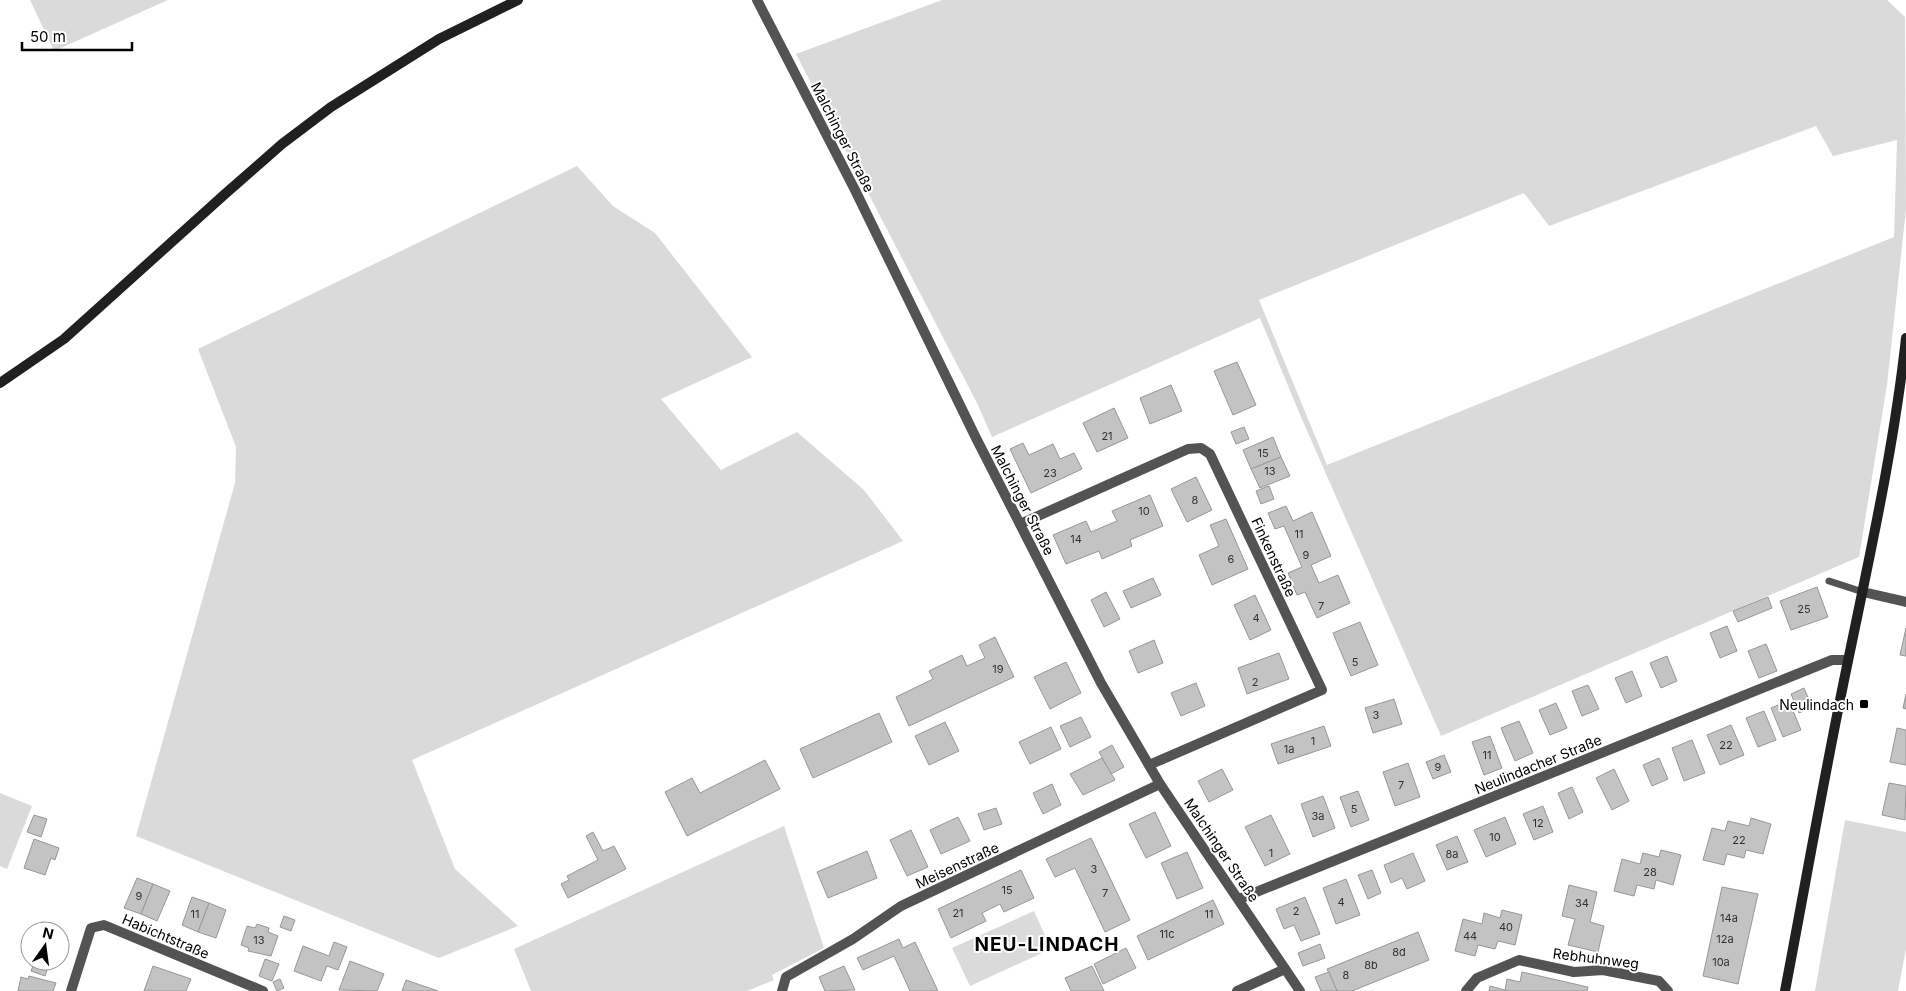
<svg xmlns="http://www.w3.org/2000/svg" width="1906" height="991" viewBox="0 0 1906 991" font-family="Inter,sans-serif">
	<style>
		.green { fill: #dadada; fill-rule: evenodd }
		.building { fill: #c3c3c3; stroke: #979797 }
		.lines { fill: none; stroke-linecap: round; stroke-linejoin: round }
		.lane { stroke: #535353; stroke-width: 7 }
		.street { stroke: #535353; stroke-width: 10 }
		.secondary { stroke: #202020; stroke-width: 10 }
		.poi-dot { fill: #000; stroke: #fff; stroke-width: 2 }
		.labels { text-anchor: middle; dominant-baseline: central; stroke-width: 4; stroke-linejoin: round; paint-order: stroke }
		.number-label { font-size: 11px; fill: #313131 }
		.street-label { font-size: 14px; fill: #000; stroke: #fff }
		.poi-label { font-size: 14px; fill: #000; stroke: #fff; text-anchor: end }
		.district-label { font-size: 19px; font-weight: bold; letter-spacing: 1px; fill: #000; stroke: #fff }
	</style>
	<rect width="100%" height="100%" fill="#fff"/>
	<!-- green -->
	<g class="green">
		<polygon points="30,0 168,0 54,51"/>
		<path d="M 942,0 L 1887,0 L 1905,17 L 1906,209 L 1887,385 L 1859,557 L 1441,736 L 1298,410 L 1260,318 L 992,437 L 977,403 L 796,54 ZM 1816,126 L 1833,156 L 1897,140 L 1894,237 L 1327,465 L 1259,300 L 1524,193 L 1549,226 Z"/>
		<polygon points="577,166 613,206 655,233 752,357 661,399 721,470 797,432 864,490 903,541 412,760 455,869 518,926 439,958 136,836 235,483 236,447 198,349"/>
		<polygon points="0,793 32,806 7,869 0,866"/>
		<polygon points="1845,820 1906,832 1906,949 1898,991 1815,991"/>
		<polygon points="784,826 824,948 772,975 774,980 747,991 531,991 514,949"/>
		<polygon points="1034,911 1051,949 970,986 952,948"/>
	</g>
	<!-- building -->
	<g class="building">
		<polygon points="1237,362 1256,405 1233,415 1214,371"/>
		<polygon points="1171,385 1182,411 1150,424 1140,398"/>
		<polygon points="1114,408 1128,438 1097,452 1083,423"/>
		<polygon points="1244,427 1249,439 1236,444 1231,432"/>
		<polygon points="1273,437 1281,457 1251,469 1243,450"/>
		<polygon points="1023,443 1029,455 1053,444 1060,459 1074,453 1082,469 1031,493 1010,449"/>
		<polygon points="1281,457 1290,476 1260,488 1251,469"/>
		<polygon points="1196,477 1212,510 1187,522 1171,489"/>
		<polygon points="1269,486 1274,499 1261,504 1256,491"/>
		<polygon points="1150,495 1163,526 1130,540 1132,546 1102,559 1099,551 1066,564 1053,535 1086,521 1091,532 1117,521 1112,511"/>
		<polygon points="1286,506 1293,521 1312,512 1331,556 1311,565 1319,583 1338,575 1350,603 1317,618 1305,592 1297,595 1288,573 1302,567 1284,526 1275,529 1268,513"/>
		<polygon points="1226,519 1248,569 1212,585 1199,555 1219,546 1210,525"/>
		<polygon points="1153,578 1161,595 1131,608 1123,591"/>
		<polygon points="1817,587 1828,617 1791,630 1780,601"/>
		<polygon points="1106,592 1120,619 1104,627 1091,600"/>
		<polygon points="1255,595 1271,630 1250,640 1234,605"/>
		<polygon points="1768,597 1772,608 1738,622 1733,611"/>
		<polygon points="1360,622 1378,665 1351,676 1333,633"/>
		<polygon points="1727,626 1737,651 1720,658 1710,633"/>
		<polygon points="1906,628 1906,656 1900,655"/>
		<polygon points="995,637 1014,677 909,726 896,697 933,679 929,671 962,655 967,666 985,658 979,645"/>
		<polygon points="1154,640 1163,663 1138,673 1129,651"/>
		<polygon points="1766,644 1777,671 1759,678 1748,651"/>
		<polygon points="1279,653 1289,679 1247,694 1238,668"/>
		<polygon points="1667,656 1677,681 1661,688 1650,663"/>
		<polygon points="1066,662 1081,693 1050,709 1034,677"/>
		<polygon points="1632,671 1642,696 1626,703 1615,678"/>
		<polygon points="1196,683 1205,706 1181,716 1171,693"/>
		<polygon points="1588,685 1599,709 1582,716 1572,691"/>
		<polygon points="1804,688 1812,707 1799,713 1791,694"/>
		<polygon points="1906,694 1906,709 1903,708"/>
		<polygon points="1394,699 1402,724 1373,733 1365,708"/>
		<polygon points="1789,701 1801,730 1783,737 1771,708"/>
		<polygon points="1556,703 1567,728 1550,735 1539,710"/>
		<polygon points="1764,711 1776,740 1758,747 1746,718"/>
		<polygon points="879,713 892,742 813,778 800,749"/>
		<polygon points="1081,717 1091,737 1070,747 1060,726"/>
		<polygon points="1519,721 1533,753 1515,761 1501,728"/>
		<polygon points="945,722 959,751 929,765 915,736"/>
		<polygon points="1731,725 1744,755 1720,765 1707,735"/>
		<polygon points="1324,726 1331,746 1278,764 1271,744"/>
		<polygon points="1051,727 1061,749 1030,764 1019,742"/>
		<polygon points="1897,728 1906,730 1906,765 1890,762"/>
		<polygon points="1490,736 1502,768 1484,775 1472,742"/>
		<polygon points="1692,740 1705,773 1684,781 1672,748"/>
		<polygon points="1112,745 1124,767 1111,774 1099,752"/>
		<polygon points="1444,755 1451,772 1433,779 1426,762"/>
		<polygon points="1102,758 1115,780 1083,795 1070,774"/>
		<polygon points="1659,758 1668,779 1652,786 1643,765"/>
		<polygon points="765,760 780,789 687,836 665,792 692,778 700,793"/>
		<polygon points="1408,763 1420,797 1395,806 1383,772"/>
		<polygon points="1222,769 1233,790 1209,802 1198,781"/>
		<polygon points="1614,769 1629,801 1612,810 1596,778"/>
		<polygon points="1889,783 1906,786 1905,820 1882,815"/>
		<polygon points="1052,784 1061,805 1043,814 1033,793"/>
		<polygon points="1572,787 1583,812 1569,819 1558,793"/>
		<polygon points="1358,791 1369,820 1351,827 1340,797"/>
		<polygon points="1323,796 1335,828 1313,837 1301,804"/>
		<polygon points="1543,806 1553,832 1534,840 1523,814"/>
		<polygon points="996,808 1002,824 984,830 978,814"/>
		<polygon points="1155,812 1171,846 1146,858 1129,824"/>
		<polygon points="34,815 47,819 41,837 27,832"/>
		<polygon points="1271,815 1290,854 1265,866 1245,827"/>
		<polygon points="958,817 970,841 941,854 930,830"/>
		<polygon points="1505,817 1516,844 1486,857 1474,830"/>
		<polygon points="1751,818 1771,824 1763,854 1746,850 1744,858 1727,854 1724,865 1703,860 1712,828 1725,831 1728,821 1749,826"/>
		<polygon points="911,830 928,867 907,876 890,840"/>
		<polygon points="593,832 603,851 614,846 626,869 568,898 561,884 569,880 567,876 598,860 586,836"/>
		<polygon points="1457,836 1468,862 1447,870 1436,845"/>
		<polygon points="1091,838 1130,920 1105,932 1075,868 1055,877 1046,859"/>
		<polygon points="34,839 59,848 55,860 51,858 45,875 24,868"/>
		<polygon points="1661,850 1681,855 1673,885 1656,880 1654,889 1637,885 1634,896 1614,891 1622,859 1640,864 1643,853 1659,857"/>
		<polygon points="867,851 877,878 828,898 817,872"/>
		<polygon points="1187,852 1203,888 1177,899 1161,863"/>
		<polygon points="1413,853 1425,881 1407,889 1402,878 1391,883 1384,865"/>
		<polygon points="1021,870 1034,898 1004,912 1000,904 982,913 986,921 951,938 938,909"/>
		<polygon points="1372,870 1381,893 1368,899 1358,875"/>
		<polygon points="137,878 153,884 141,914 124,908"/>
		<polygon points="1346,879 1360,915 1336,924 1323,888"/>
		<polygon points="153,884 170,891 157,921 141,914"/>
		<polygon points="1569,885 1597,892 1590,922 1604,926 1598,952 1568,945 1575,919 1562,916"/>
		<polygon points="1722,887 1758,894 1738,984 1703,976"/>
		<polygon points="192,897 209,903 198,932 182,925"/>
		<polygon points="1305,897 1320,934 1301,941 1294,925 1284,929 1276,909"/>
		<polygon points="1213,900 1224,924 1148,960 1137,936"/>
		<polygon points="209,903 226,910 216,938 198,932"/>
		<polygon points="1502,910 1522,915 1515,945 1498,941 1495,949 1478,945 1475,956 1455,951 1463,919 1482,924 1484,913 1500,918"/>
		<polygon points="284,916 295,920 291,931 280,927"/>
		<polygon points="257,924 269,928 268,932 278,936 271,956 248,951 249,948 241,945 247,926 255,928"/>
		<polygon points="1418,932 1429,960 1352,991 1337,991 1327,969"/>
		<polygon points="899,939 903,948 915,942 938,991 910,991 894,956 863,970 857,958"/>
		<polygon points="334,942 347,947 338,970 327,966 321,981 294,971 303,946 329,956"/>
		<polygon points="1320,944 1325,958 1303,966 1298,953"/>
		<polygon points="1126,948 1136,968 1103,984 1094,964"/>
		<polygon points="265,959 279,964 272,981 259,976"/>
		<polygon points="35,961 49,964 45,976 31,971"/>
		<polygon points="350,961 384,974 377,991 339,990"/>
		<polygon points="153,966 191,979 186,991 144,991"/>
		<polygon points="844,966 855,990 825,991 819,977"/>
		<polygon points="1092,966 1104,991 1071,991 1065,978"/>
		<polygon points="1329,972 1337,991 1321,991 1315,977"/>
		<polygon points="1522,972 1588,987 1587,991 1489,991 1490,986 1505,990 1507,979 1520,982"/>
		<polygon points="29,976 56,983 53,991 18,991 21,977 28,979"/>
		<polygon points="280,979 284,988 277,991 273,982"/>
		<polygon points="406,980 438,991 402,991"/>
	</g>
	<g class="lines">
		<!-- lane -->
		<polyline class="lane" points="1829,581 1863,592"/>
		<!-- street -->
		<g class="street">
			<polyline points="757,0 855,190 976,438 1101,683 1160,784 1300,991"/>
			<polyline points="1020,524 1188,449 1201,448 1210,454 1322,690 1149,765"/>
			<polyline points="1863,592 1906,602"/>
			<polyline points="1239,899 1832,660 1848,660"/>
			<polyline points="71,991 91,928 104,925 263,991"/>
			<polyline points="782,991 786,977 853,939 901,906 1160,784"/>
			<polyline points="1237,991 1285,969"/>
			<polyline points="1466,991 1477,978 1519,960 1574,972 1603,970 1659,981 1668,991"/>
		</g>
		<!-- secondary -->
		<g class="secondary">
			<polyline points="0,383 64,339 225,194 282,144 331,107 439,39 518,0"/>
			<path d="M 1785,991 C 1806,881 1825,771 1848,661 C 1870,554 1894,447 1906,338"/>
		</g>
	</g>
	<!-- markers -->
	<rect class="poi-dot" x="1859" y="699" width="10" height="10" rx="2.5"/>
	<g class="labels">
		<!-- number labels -->
		<g class="number-label">
			<text x="1107" y="436">21</text>
			<text x="1263" y="453">15</text>
			<text x="1270" y="471">13</text>
			<text x="1050" y="473">23</text>
			<text x="1195" y="500">8</text>
			<text x="1144" y="511">10</text>
			<text x="1299" y="534">11</text>
			<text x="1076" y="539">14</text>
			<text x="1306" y="555">9</text>
			<text x="1231" y="559">6</text>
			<text x="1321" y="606">7</text>
			<text x="1804" y="609">25</text>
			<text x="1256" y="618">4</text>
			<text x="1355" y="662">5</text>
			<text x="998" y="669">19</text>
			<text x="1255" y="682">2</text>
			<text x="1376" y="715">3</text>
			<text x="1313" y="741">1</text>
			<text x="1726" y="745">22</text>
			<text x="1289" y="749">1a</text>
			<text x="1487" y="755">11</text>
			<text x="1438" y="767">9</text>
			<text x="1401" y="785">7</text>
			<text x="1354" y="809">5</text>
			<text x="1318" y="816">3a</text>
			<text x="1538" y="823">12</text>
			<text x="1495" y="837">10</text>
			<text x="1739" y="840">22</text>
			<text x="1271" y="853">1</text>
			<text x="1452" y="854">8a</text>
			<text x="1094" y="869">3</text>
			<text x="1650" y="872">28</text>
			<text x="1007" y="890">15</text>
			<text x="1105" y="893">7</text>
			<text x="139" y="896">9</text>
			<text x="1341" y="902">4</text>
			<text x="1582" y="903">34</text>
			<text x="1296" y="911">2</text>
			<text x="958" y="913">21</text>
			<text x="195" y="914">11</text>
			<text x="1209" y="914">11</text>
			<text x="1729" y="918">14a</text>
			<text x="1506" y="927">40</text>
			<text x="1167" y="934">11c</text>
			<text x="1470" y="936">44</text>
			<text x="1725" y="939">12a</text>
			<text x="259" y="940">13</text>
			<text x="1399" y="952">8d</text>
			<text x="1721" y="962">10a</text>
			<text x="1371" y="965">8b</text>
			<text x="1346" y="975">8</text>
		</g>
		<!-- street labels -->
		<g class="street-label">
			<text transform="translate(843 137) rotate(63)">Malchinger Straße</text>
			<text transform="translate(1023 500) rotate(63)">Malchinger Straße</text>
			<text transform="translate(1274 557) rotate(65)">Finkenstraße</text>
			<text transform="translate(1538 764) rotate(-22)">Neulindacher Straße</text>
			<text transform="translate(1222 850) rotate(56)">Malchinger Straße</text>
			<text transform="translate(957 865) rotate(-25)">Meisenstraße</text>
			<text transform="translate(166 936) rotate(23)">Habichtstraße</text>
			<text transform="translate(1596 958) rotate(7)">Rebhuhnweg</text>
		</g>
		<!-- poi labels -->
		<g class="poi-label">
			<text x="1854" y="704">Neulindach</text>
		</g>
		<!-- district labels -->
		<g class="district-label">
			<text x="1047" y="944">NEU-LINDACH</text>
		</g>
	</g>
	<!-- north arrow -->
	<g transform="translate(45 946) rotate(14)"><circle r="24" fill="#ffffff" stroke="#999999"/>
	<path d="M0-4L9 19L0 12L-9 19Z" fill="#000000"/>
	<text y="-8" font-size="14" font-weight="bold" text-anchor="middle" fill="#000000">N</text>
	</g>
	<!-- scale -->
	<path d="M22 42v8h110v-8" fill="none" stroke="#000000" stroke-width="2.5"/>
	<text x="30" y="42" font-size="15" fill="#000000" stroke="#ffffff" stroke-width="4" paint-order="stroke">50 m</text>
</svg>
